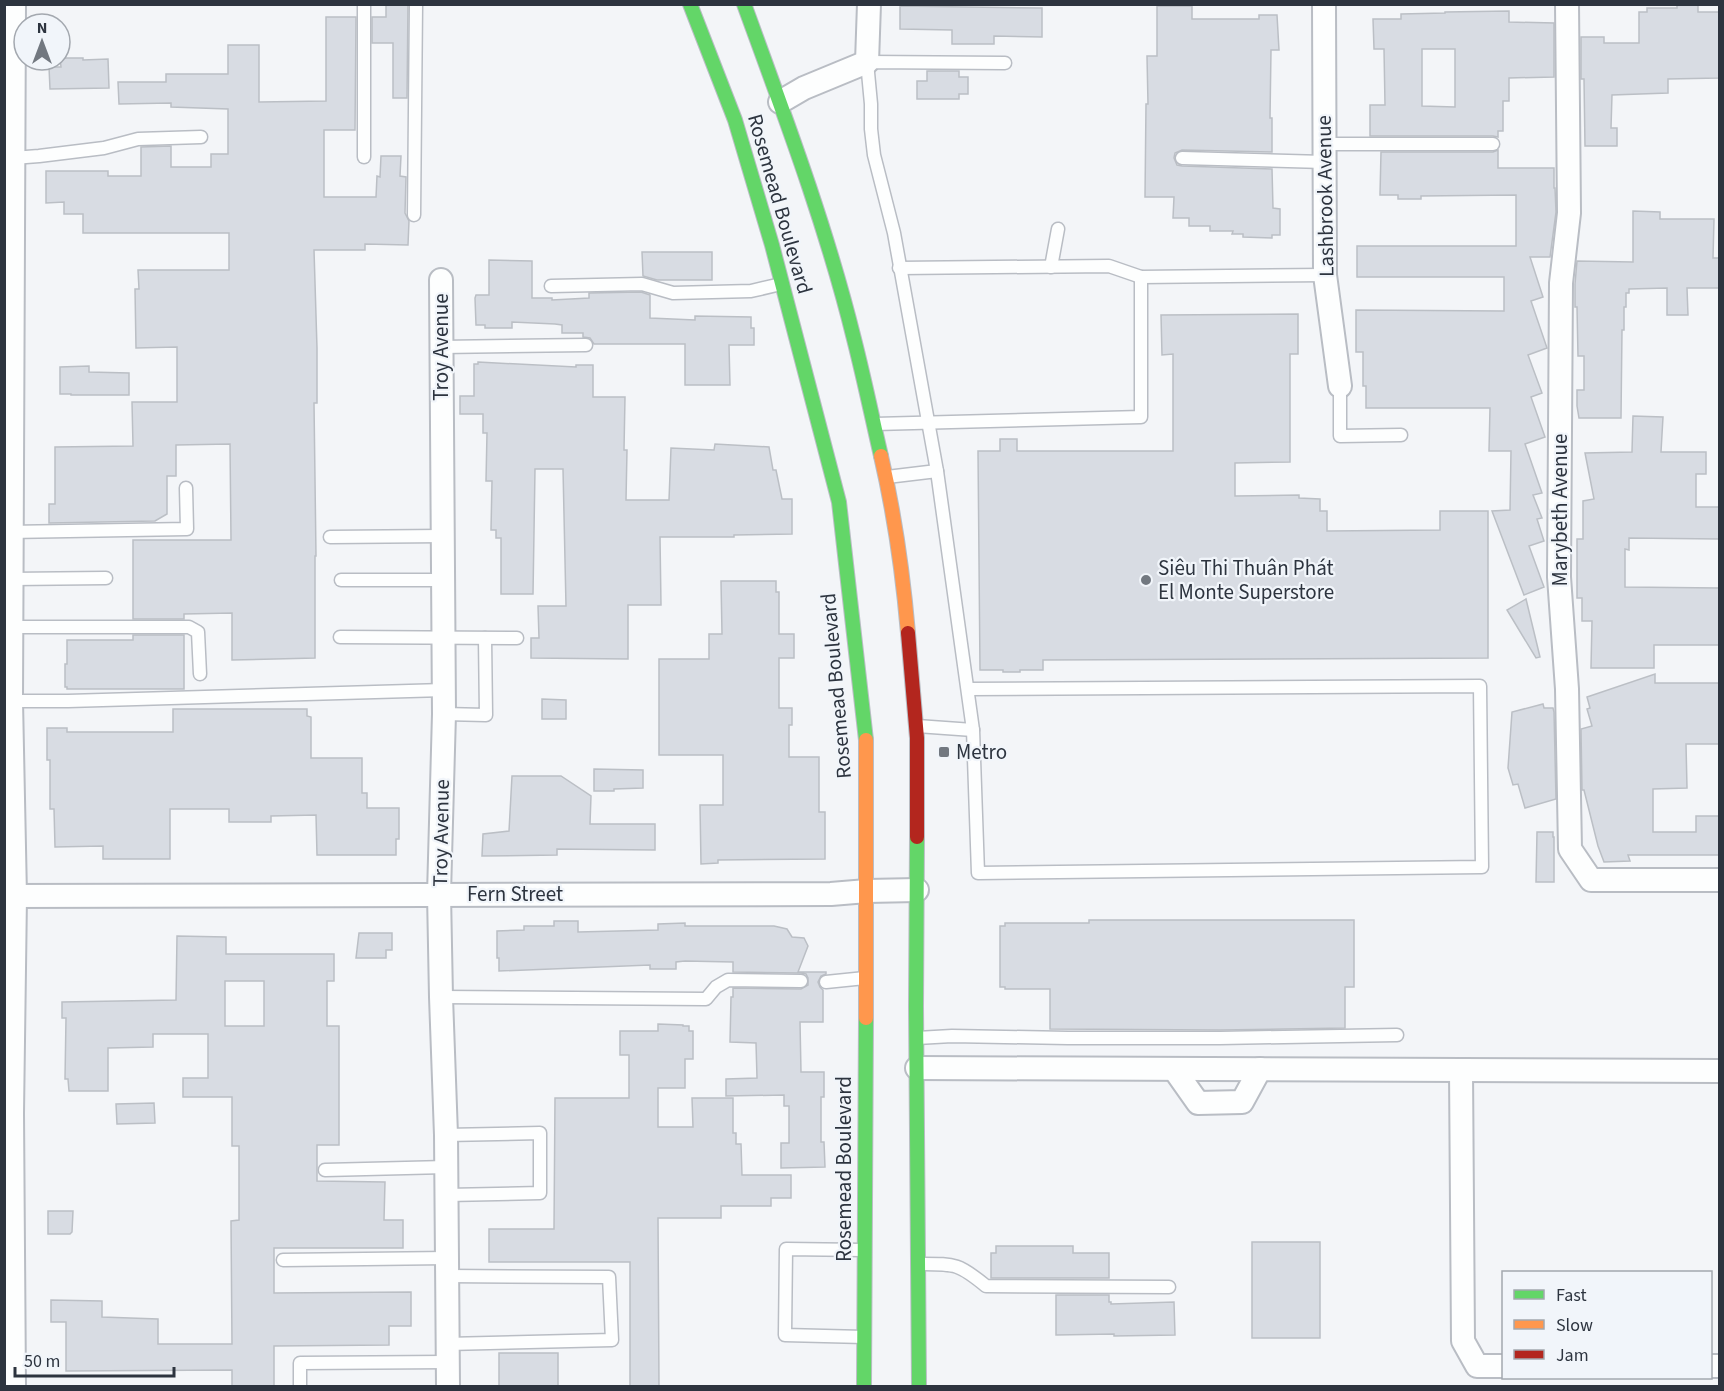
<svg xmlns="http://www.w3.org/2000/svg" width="1724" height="1391" viewBox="0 0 1724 1391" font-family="'Source Sans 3',sans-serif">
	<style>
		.building { fill: #d8dce3; stroke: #bbbfc5; stroke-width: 1.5; fill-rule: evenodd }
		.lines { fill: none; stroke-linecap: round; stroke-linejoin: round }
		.lane-casing { stroke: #b9bdc4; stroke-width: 15 }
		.street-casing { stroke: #b9bdc4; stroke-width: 26 }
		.fast-casing { stroke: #b9bdc4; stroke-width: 16 }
		.slow-casing { stroke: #b9bdc4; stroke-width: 16 }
		.jam-casing { stroke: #b9bdc4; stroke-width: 16 }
		.lane { stroke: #fdfefe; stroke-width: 12 }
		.street { stroke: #fdfefe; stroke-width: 22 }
		.fast { stroke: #63d668; stroke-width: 14 }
		.slow { stroke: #ff974d; stroke-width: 14 }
		.jam { stroke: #b3261e; stroke-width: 14 }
		.poi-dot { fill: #727880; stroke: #f1f5fa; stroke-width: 2 }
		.labels { text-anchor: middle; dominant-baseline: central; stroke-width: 4.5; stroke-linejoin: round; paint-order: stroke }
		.street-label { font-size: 21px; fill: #2d343f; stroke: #f1f5fa }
		.poi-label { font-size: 21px; fill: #2d343f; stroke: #f1f5fa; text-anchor: start }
	</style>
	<rect width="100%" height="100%" fill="#f3f5f8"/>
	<!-- building -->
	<g class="building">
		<polygon points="386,4 408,4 407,98 393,98 393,43 372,43 372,17 386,17"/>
		<polygon points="1677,4 1698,4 1698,12 1719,12 1719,78 1668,79 1668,93 1612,95 1611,128 1617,128 1617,146 1585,146 1584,79 1581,79 1581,37 1604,37 1604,43 1639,43 1639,12 1647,12 1647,8 1677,8"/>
		<polygon points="900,6 1042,8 1042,37 994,36 994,44 952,44 952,30 900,29"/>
		<polygon points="1157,6 1192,6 1192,19 1259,19 1259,15 1277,15 1279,50 1271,50 1270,118 1272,118 1272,152 1182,150 1175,153 1174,158 1177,165 1182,166 1272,169 1273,208 1280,209 1280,235 1272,235 1272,238 1243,237 1243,234 1232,234 1233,231 1210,231 1210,226 1189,226 1189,218 1173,218 1174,197 1145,197 1146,104 1148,104 1147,56 1157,56"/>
		<path d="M 1509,11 L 1509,22 L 1554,23 L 1554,77 L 1509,78 L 1509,101 L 1503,101 L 1503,131 L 1498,131 L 1498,137 L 1493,136 L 1370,136 L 1370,105 L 1385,105 L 1384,49 L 1374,49 L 1373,19 L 1401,19 L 1401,14 L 1445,13 L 1445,12 ZM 1422,49 L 1455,49 L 1455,107 L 1422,106 Z"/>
		<polygon points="326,17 356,17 355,130 324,130 324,197 376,197 377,176 380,177 381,156 401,156 400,176 406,177 405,213 409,221 408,245 365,244 365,250 314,250 317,348 317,403 314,403 316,556 315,556 315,658 232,660 232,613 184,614 184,619 133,619 133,540 231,540 230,444 176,445 176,476 167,476 167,514 155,521 49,523 49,504 55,504 55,447 133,446 132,402 177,402 177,347 136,348 135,289 139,289 138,270 229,270 229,233 83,233 83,214 64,214 64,202 46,203 46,171 108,171 108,176 141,176 141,147 171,146 171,167 211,167 211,154 228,154 228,109 171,107 171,103 119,104 118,82 166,82 166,74 228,74 228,45 259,45 259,102 326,101"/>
		<polygon points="60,58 83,58 83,60 108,59 109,88 50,89 49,67 61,67"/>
		<polygon points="927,71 959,71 959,77 968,77 968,94 959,94 959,99 917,99 917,81 927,81"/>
		<polygon points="1498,150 1498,168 1554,168 1554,188 1555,188 1556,212 1550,257 1530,257 1543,297 1531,301 1547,348 1528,355 1542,393 1531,397 1545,437 1525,444 1542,493 1533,495 1542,518 1537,519 1544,541 1529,546 1544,587 1524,595 1492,511 1510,510 1511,451 1489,451 1490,408 1366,408 1366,386 1363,386 1363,352 1356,352 1356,310 1504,311 1504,277 1357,277 1357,246 1516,246 1516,195 1421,196 1421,199 1398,199 1398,195 1380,195 1381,152 1493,152"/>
		<polygon points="1633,211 1660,212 1660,219 1714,219 1713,258 1719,258 1719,288 1687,288 1688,315 1667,315 1667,288 1629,289 1629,293 1626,293 1626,307 1624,307 1624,330 1622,330 1621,418 1579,418 1577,406 1577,390 1584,390 1584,356 1578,356 1577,307 1575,307 1575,284 1577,261 1633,262"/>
		<polygon points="642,252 712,252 712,280 657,280 643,276"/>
		<polygon points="489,260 532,261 532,298 552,298 552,300 589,298 589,293 641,292 650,295 650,318 695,320 695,316 751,317 751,328 754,328 754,345 729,345 730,385 685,385 685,344 594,344 590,338 583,337 583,333 562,333 562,325 555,324 512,322 512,328 485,328 485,325 476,325 475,298 476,295 489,295"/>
		<polygon points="1298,314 1298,354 1290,354 1290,462 1235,463 1235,496 1299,495 1299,498 1320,499 1320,511 1327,511 1327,531 1440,530 1440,511 1488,511 1488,658 1043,660 1043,670 1020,670 1020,672 1003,672 1003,670 980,670 978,451 1000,451 1000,439 1017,439 1017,451 1173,451 1173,354 1162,355 1161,315"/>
		<polygon points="478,362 576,367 576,365 593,365 593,397 625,397 624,450 627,450 626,500 669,500 671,448 714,450 715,444 769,447 773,470 776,470 782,499 792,499 792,534 734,535 734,537 660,537 661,605 628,605 628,659 531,658 531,638 539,638 538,606 566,606 563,469 535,469 533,594 501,594 501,538 496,538 496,530 491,530 492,481 486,481 487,433 483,433 483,414 460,414 460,396 474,396 474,364 478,364"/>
		<polygon points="89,366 89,372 129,373 129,395 71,395 71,394 60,394 60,367"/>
		<polygon points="1633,416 1663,417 1661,452 1706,452 1706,474 1696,474 1696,507 1719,507 1719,539 1629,538 1629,550 1625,549 1625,587 1719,588 1719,645 1654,645 1654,668 1591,668 1592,621 1582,621 1582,598 1577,598 1577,539 1583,539 1583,501 1594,499 1585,453 1632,452"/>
		<polygon points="721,581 776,581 776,592 779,592 779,634 794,634 794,658 779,658 779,708 792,708 792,725 789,725 789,757 819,757 819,812 825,812 825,859 718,860 718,863 701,864 700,805 723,805 723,755 659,755 659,659 709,659 709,634 722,634"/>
		<polygon points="1526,599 1540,657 1536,658 1507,610"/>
		<polygon points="133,635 184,635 184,689 67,689 67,687 65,687 65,664 67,664 67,640 133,640"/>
		<polygon points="1655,674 1655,683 1719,683 1719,744 1686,744 1687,788 1653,789 1653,832 1696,832 1696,816 1719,816 1719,855 1628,855 1630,861 1604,862 1598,846 1584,790 1582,790 1581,729 1592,726 1587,709 1590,708 1587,697"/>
		<polygon points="542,699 566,700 566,719 542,719"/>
		<polygon points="1543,704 1544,708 1553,708 1554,712 1556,799 1525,808 1518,784 1513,785 1508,768 1512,712"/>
		<polygon points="173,709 307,709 307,716 311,717 311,758 362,758 362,793 367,793 367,808 399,808 399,839 396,839 396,855 317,855 316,815 271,816 271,822 229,822 229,809 170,809 170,859 103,859 103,846 55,847 54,809 50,809 50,760 47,760 47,728 67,728 67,732 173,732"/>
		<polygon points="594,769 643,770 643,788 614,789 614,791 594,791"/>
		<polygon points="512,776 561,776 591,796 590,824 655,824 655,850 557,849 557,855 482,856 483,834 509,831"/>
		<polygon points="1537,832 1553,832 1553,837 1554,837 1554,882 1536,882"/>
		<polygon points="1089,920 1354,920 1354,987 1345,987 1345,1028 1220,1030 1050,1029 1050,989 1005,989 1005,987 1000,987 1000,926 1005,926 1005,923 1089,923"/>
		<polygon points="554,921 578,921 578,932 658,930 658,924 685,923 685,926 774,926 787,929 792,937 804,938 808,946 798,972 826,972 826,974 821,976 818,982 820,987 823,990 823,1022 800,1022 801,1072 824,1072 824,1097 821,1097 821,1142 824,1142 825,1167 781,1168 781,1143 789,1143 789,1106 784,1106 784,1095 726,1096 726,1079 757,1078 756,1043 730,1042 731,997 733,997 733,988 801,989 808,985 808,978 806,974 801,973 733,972 733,962 685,961 676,962 676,969 650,969 650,965 499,971 499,958 497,958 497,931 524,930 524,926 554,926"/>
		<polygon points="359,933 392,933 392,950 386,950 386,958 356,958"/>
		<path d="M 177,936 L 226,937 L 226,954 L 334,954 L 334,981 L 327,981 L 327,1026 L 339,1026 L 339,1145 L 317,1145 L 317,1181 L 385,1182 L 384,1220 L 403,1220 L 403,1248 L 274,1248 L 274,1293 L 411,1292 L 411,1326 L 389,1326 L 389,1345 L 274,1346 L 274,1386 L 232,1386 L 232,1370 L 66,1371 L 66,1322 L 51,1322 L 51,1300 L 102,1301 L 102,1317 L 158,1319 L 158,1344 L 232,1344 L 231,1221 L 239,1220 L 239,1146 L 232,1146 L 232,1097 L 183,1097 L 183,1078 L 208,1078 L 208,1034 L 153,1034 L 153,1047 L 108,1048 L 108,1091 L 69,1091 L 68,1079 L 65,1079 L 66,1018 L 62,1018 L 62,1002 L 176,1000 ZM 225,981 L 264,981 L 264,1026 L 225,1026 Z"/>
		<polygon points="658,1024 683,1025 683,1026 689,1026 689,1031 693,1031 693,1059 685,1059 685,1088 658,1088 658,1127 693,1127 692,1098 733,1098 733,1133 736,1133 736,1144 741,1144 742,1175 791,1175 791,1198 771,1198 771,1206 721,1206 721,1218 658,1218 659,1386 630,1386 630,1262 489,1262 489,1229 554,1229 555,1098 629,1098 629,1055 620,1055 620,1031 658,1031"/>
		<polygon points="154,1103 155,1123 117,1124 116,1104"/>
		<polygon points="48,1211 73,1211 72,1232 70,1234 48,1234"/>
		<rect x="1252" y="1242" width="68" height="96"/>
		<polygon points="996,1246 1073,1246 1073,1253 1109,1253 1109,1278 991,1278 991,1253 996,1253"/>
		<polygon points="1056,1295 1109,1295 1109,1302 1111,1302 1111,1304 1174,1302 1175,1335 1114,1336 1114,1334 1056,1335"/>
		<rect x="499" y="1353" width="59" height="33"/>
	</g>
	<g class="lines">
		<defs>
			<g id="lane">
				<polyline points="1324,144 1493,144"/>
				<polyline points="364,157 364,4"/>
				<polyline points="13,158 39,156 104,148 138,139 201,137"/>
				<polyline points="1182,158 1324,162"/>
				<polyline points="414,215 416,4"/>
				<polyline points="1051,267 1058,229"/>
				<polyline points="899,268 1109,266 1141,277 1325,275"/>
				<polyline points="551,286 642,284 673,293 751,291 781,284"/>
				<polyline points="441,347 586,345"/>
				<polyline points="1340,386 1340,436 1401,435"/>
				<polyline points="875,424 1141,417 1141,277"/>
				<polyline points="937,471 894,233 874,155 871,129 871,104 867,62 1005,63"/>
				<polyline points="887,477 937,471 973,730 978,873 1482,867 1480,686 968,689"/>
				<polyline points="9,532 187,529 186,488"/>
				<polyline points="330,537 443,536"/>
				<polyline points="11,579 106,578"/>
				<polyline points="341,580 443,580"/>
				<polyline points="11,627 189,627 198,632 200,674"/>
				<polyline points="340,637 517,638"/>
				<polyline points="11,701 68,701 444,690"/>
				<polyline points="444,714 486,715 485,638"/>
				<polyline points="917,726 973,730"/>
				<polyline points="826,982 865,978"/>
				<polyline points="441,997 706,999 716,987 728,980 801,981"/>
				<polyline points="917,1038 952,1036 1068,1038 1220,1038 1397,1035"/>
				<polyline points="446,1135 540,1133 540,1193 447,1195"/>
				<polyline points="325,1170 446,1167"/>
				<polyline points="863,1250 786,1249 785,1335 864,1337"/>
				<polyline points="283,1260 447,1258"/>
				<path d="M 919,1264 C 955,1264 958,1263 986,1286 L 1169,1287"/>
				<polyline points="447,1276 609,1277 612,1340 447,1344"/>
				<polyline points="300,1386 300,1363 447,1362"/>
			</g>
			<g id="street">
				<polyline points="1324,4 1325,275 1340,386"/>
				<polyline points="1567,4 1569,213 1561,283 1559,577 1567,689 1570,849 1591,880 1720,880"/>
				<polyline points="780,102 804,88 867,62 869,4"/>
				<polyline points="441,280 444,714 439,894 441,997 446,1135 448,1386"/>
				<polyline points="4,896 831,894 867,891 917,890"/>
				<polyline points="917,1068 1720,1071"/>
				<polyline points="1174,1069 1198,1103 1242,1102 1260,1069"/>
				<polyline points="1461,1070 1463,1341 1477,1366 1504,1366"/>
				<polyline points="1710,1366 1720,1366"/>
				<polyline points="14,1386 12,1113 15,896 11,701 14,4"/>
			</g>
			<g id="fast">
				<polyline points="690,4 735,120 772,245 839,502 866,740"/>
				<path d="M 744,4 C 784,114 826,225 854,339 C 864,378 872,417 881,456"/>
				<polyline points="917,837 916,1006 919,1386"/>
				<polyline points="864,1386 866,1018"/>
			</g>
			<g id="slow">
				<path d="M 881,456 C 894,512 903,575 908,633"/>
				<polyline points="866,740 866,1018"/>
			</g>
			<polyline id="jam" points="908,633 917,738 917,837"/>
		</defs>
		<!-- lane casing -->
		<use href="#lane" class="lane-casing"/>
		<!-- street casing -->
		<use href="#street" class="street-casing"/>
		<!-- fast casing -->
		<use href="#fast" class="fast-casing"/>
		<!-- slow casing -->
		<use href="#slow" class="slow-casing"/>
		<!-- jam casing -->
		<use href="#jam" class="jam-casing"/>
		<!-- lane -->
		<use href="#lane" class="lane"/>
		<!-- street -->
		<use href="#street" class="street"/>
		<!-- fast -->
		<use href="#fast" class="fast"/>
		<!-- slow -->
		<use href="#slow" class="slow"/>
		<!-- jam -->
		<use href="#jam" class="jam"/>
	</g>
	<!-- markers -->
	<g class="poi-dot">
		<circle cx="1146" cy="580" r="6"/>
		<rect x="938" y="746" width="12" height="12" rx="3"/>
	</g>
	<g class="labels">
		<!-- street labels -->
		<g class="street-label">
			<text transform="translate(1325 196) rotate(-91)">Lashbrook Avenue</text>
			<text transform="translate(780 204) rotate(74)">Rosemead Boulevard</text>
			<text transform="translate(441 347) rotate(-90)">Troy Avenue</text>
			<text transform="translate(1560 510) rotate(-90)">Marybeth Avenue</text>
			<text transform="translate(836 686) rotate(-95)">Rosemead Boulevard</text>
			<text transform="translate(441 833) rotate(-89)">Troy Avenue</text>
			<text x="515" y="894">Fern Street</text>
			<text transform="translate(844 1169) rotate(-90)">Rosemead Boulevard</text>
		</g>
		<!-- poi labels -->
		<g class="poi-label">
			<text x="1158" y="568">Siêu Thi Thuân Phát<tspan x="1158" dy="24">El Monte Superstore</tspan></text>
			<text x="956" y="752">Metro</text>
		</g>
	</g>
	<!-- border -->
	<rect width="1724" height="1391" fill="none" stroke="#2d343f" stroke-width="12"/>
	<!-- legend -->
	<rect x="1502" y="1271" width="210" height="108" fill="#f1f5fa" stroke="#a3a8af" stroke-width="1.5"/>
	<rect x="1514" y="1290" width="30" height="9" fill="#63d668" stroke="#a3a8af" stroke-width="1.5"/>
	<text x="1556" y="1301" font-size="18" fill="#2d343f">Fast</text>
	<rect x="1514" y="1320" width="30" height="9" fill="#ff974d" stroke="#a3a8af" stroke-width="1.5"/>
	<text x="1556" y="1331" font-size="18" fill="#2d343f">Slow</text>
	<rect x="1514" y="1350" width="30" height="9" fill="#b3261e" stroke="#a3a8af" stroke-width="1.5"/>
	<text x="1556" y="1361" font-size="18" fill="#2d343f">Jam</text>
	<!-- north arrow -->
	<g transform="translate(42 42)"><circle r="28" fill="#f1f5fa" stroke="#a3a8af" stroke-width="1.5"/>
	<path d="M0-4.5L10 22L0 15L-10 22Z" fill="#727880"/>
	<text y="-9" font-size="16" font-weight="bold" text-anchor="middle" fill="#2d343f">N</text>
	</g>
	<!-- scale -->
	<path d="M15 1367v9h159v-9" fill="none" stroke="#2d343f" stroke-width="3"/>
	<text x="24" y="1367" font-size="18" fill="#2d343f" stroke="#f1f5fa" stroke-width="4.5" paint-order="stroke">50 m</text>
</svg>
